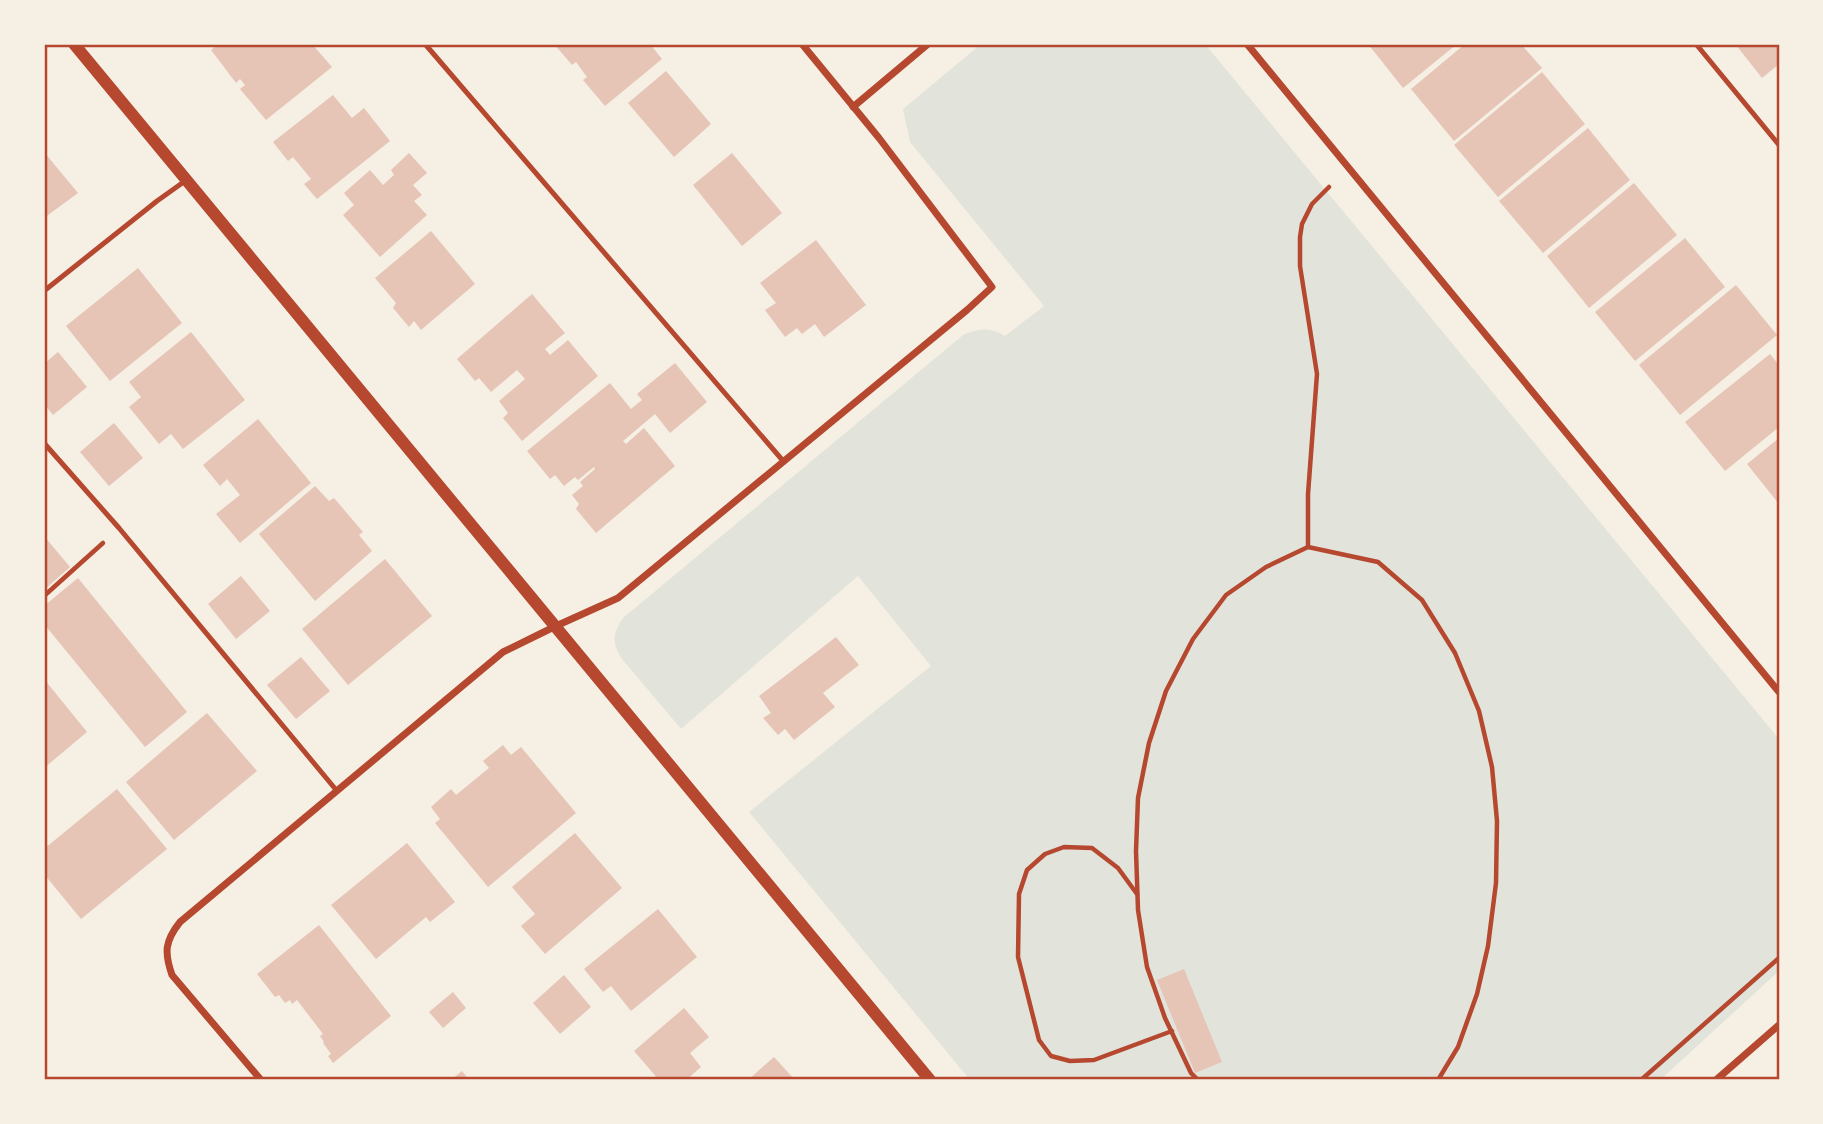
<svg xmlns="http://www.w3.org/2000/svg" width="1823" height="1124" viewBox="0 0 1823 1124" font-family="'Open Sans',sans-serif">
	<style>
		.green { fill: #e2e4dc }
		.building { fill: #e6c5b7 }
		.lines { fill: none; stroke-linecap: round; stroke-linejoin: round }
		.path { stroke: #b5482f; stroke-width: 4.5 }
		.service { stroke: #b5482f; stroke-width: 5 }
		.minor { stroke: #b5482f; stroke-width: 7 }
		.tertiary { stroke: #b5482f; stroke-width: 12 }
		.neatline { fill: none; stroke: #b5482f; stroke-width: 2.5 }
	</style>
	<rect width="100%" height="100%" fill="#f6efe4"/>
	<!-- green -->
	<path class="green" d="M 981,44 L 1205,44 L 1779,739 L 1779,971 L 1660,1080 L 970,1080 L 749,812 L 931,666 L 858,576 L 681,729 L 622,659 C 612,643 612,634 623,618 L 963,335 C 979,328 990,327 1005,336 L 1044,306 L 910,142 L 903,109 Z"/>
	<!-- building -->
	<g class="building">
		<polygon points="219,44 312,44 332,67 266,120 240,89 245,85 240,79 236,83 211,50"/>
		<polygon points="554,44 650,44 662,59 605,106 583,80 587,77 576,62 572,65"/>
		<polygon points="1368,44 1457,44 1403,88"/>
		<polygon points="1465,44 1521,44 1542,68 1454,141 1411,89"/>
		<polygon points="1738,44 1779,44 1779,64 1762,78 1736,45"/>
		<polygon points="666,71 711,124 674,157 628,103"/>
		<polygon points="1542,72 1585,124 1498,197 1454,145"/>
		<polygon points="333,95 352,118 364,108 390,141 317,199 304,184 311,179 293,157 288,161 273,142"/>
		<polygon points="1588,128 1630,180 1543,253 1499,201"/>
		<polygon points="44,152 78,193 44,218"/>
		<polygon points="409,153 427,173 413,185 422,195 414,201 427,215 380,257 343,215 354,205 344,193 370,170 383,185 394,175 391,170"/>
		<polygon points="732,153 782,213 742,246 693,185"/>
		<polygon points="1634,183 1677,235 1589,308 1547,256"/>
		<polygon points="431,231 475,284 421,330 414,321 409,327 393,308 396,303 375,278"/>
		<polygon points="1685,238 1725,287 1635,361 1595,312"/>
		<polygon points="816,240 866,305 824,337 815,324 802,334 797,328 785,337 765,310 776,303 760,283"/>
		<polygon points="138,268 182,323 110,381 66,326"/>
		<polygon points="1736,285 1777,335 1680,415 1639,365"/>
		<polygon points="532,294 565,333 545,349 550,355 568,340 598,376 522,441 503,418 508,413 499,401 525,379 517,370 491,392 479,378 475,381 457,359"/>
		<polygon points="191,332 245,400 183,449 171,434 159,444 129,407 141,397 129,382"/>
		<polygon points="58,352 87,387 53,415 44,404 44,364"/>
		<polygon points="1770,354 1779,365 1779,427 1725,471 1685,422"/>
		<polygon points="675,363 707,402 670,433 655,414 623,441 626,444 644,428 675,466 596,533 576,509 579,504 572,495 583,486 580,482 595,469 594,467 578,480 575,477 564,486 555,475 550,479 527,451 610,383 631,409 642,400 637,394"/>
		<polygon points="258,419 311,483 240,543 216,514 240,495 227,479 220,486 203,465"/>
		<polygon points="114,423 143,458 109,486 80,452"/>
		<polygon points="1779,438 1779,504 1747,464"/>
		<polygon points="315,486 329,501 334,498 363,532 359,535 372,551 315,601 259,534"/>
		<polygon points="44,536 70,567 44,590"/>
		<polygon points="385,559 432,616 348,685 302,629"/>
		<polygon points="241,576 270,611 236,639 208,604"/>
		<polygon points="78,578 187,712 145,747 44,624 44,606"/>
		<polygon points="836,637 859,665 823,693 835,707 794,740 785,729 778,735 763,718 771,713 759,696"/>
		<polygon points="301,657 330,691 296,719 267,685"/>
		<polygon points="44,679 87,732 44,768"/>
		<polygon points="207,713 257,771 174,840 126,782"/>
		<polygon points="503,745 511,755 521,747 576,813 488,887 435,823 440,819 431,807 451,789 456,795 489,768 483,761"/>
		<polygon points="117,789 167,849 81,919 44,874 44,849"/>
		<polygon points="575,833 622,888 545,954 521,926 535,914 512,887"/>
		<polygon points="407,843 455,902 430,922 426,917 376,959 331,905"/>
		<polygon points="658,909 697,957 631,1011 611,986 603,992 584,969"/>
		<polygon points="319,925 391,1016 333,1063 328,1056 331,1054 323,1043 324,1042 320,1036 323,1034 297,1000 292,1004 290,1000 285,1003 279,995 275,997 257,974"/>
		<polygon points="1184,969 1222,1062 1195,1073 1157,980"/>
		<polygon points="564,975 591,1007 560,1034 533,1003"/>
		<polygon points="453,992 466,1008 443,1028 429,1012"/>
		<polygon points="684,1008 709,1037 690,1053 701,1067 686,1080 659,1080 634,1051"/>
		<polygon points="774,1057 795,1080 748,1080"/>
		<polygon points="462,1071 469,1080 451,1080"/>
	</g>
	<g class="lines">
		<!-- path -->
		<g class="path">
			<polyline points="1308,547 1308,494 1317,374 1300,266 1300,237 1302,224 1312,204 1329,187"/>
			<polyline points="44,596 103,543"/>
			<polyline points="1137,894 1118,868 1092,848 1064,847 1045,854 1027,870 1019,894 1018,957 1039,1040 1051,1056 1070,1061 1094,1060 1172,1031"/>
			<polyline points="1198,1080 1191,1073 1165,1018 1147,967 1138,910 1136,851 1138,798 1149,743 1166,691 1193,639 1226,595 1266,567 1308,547 1378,562 1422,600 1455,653 1479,711 1492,767 1497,821 1496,883 1488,946 1477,994 1458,1047 1438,1080"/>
			<polyline points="1641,1080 1779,958"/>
		</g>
		<!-- service -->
		<g class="service">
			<polyline points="425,44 784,462"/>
			<polyline points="1696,44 1779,145"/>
			<polyline points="44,291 157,201 185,181"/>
			<polyline points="44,443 119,528 337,791"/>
		</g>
		<!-- minor -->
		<g class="minor">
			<polyline points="1247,44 1779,692"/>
			<polyline points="853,107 928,44"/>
			<path d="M 261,1080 L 172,975 C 164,952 165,941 180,922 L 503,652 L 556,626 L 618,598 L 967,310 L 992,287 L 879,138 L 802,44"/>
			<polyline points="1716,1080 1779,1025"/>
		</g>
		<!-- tertiary -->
		<polyline class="tertiary" points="74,44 930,1080"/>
	</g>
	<!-- border -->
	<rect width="1823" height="1124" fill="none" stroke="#f6efe4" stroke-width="91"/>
	<rect x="46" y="46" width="1732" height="1032" class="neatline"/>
</svg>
